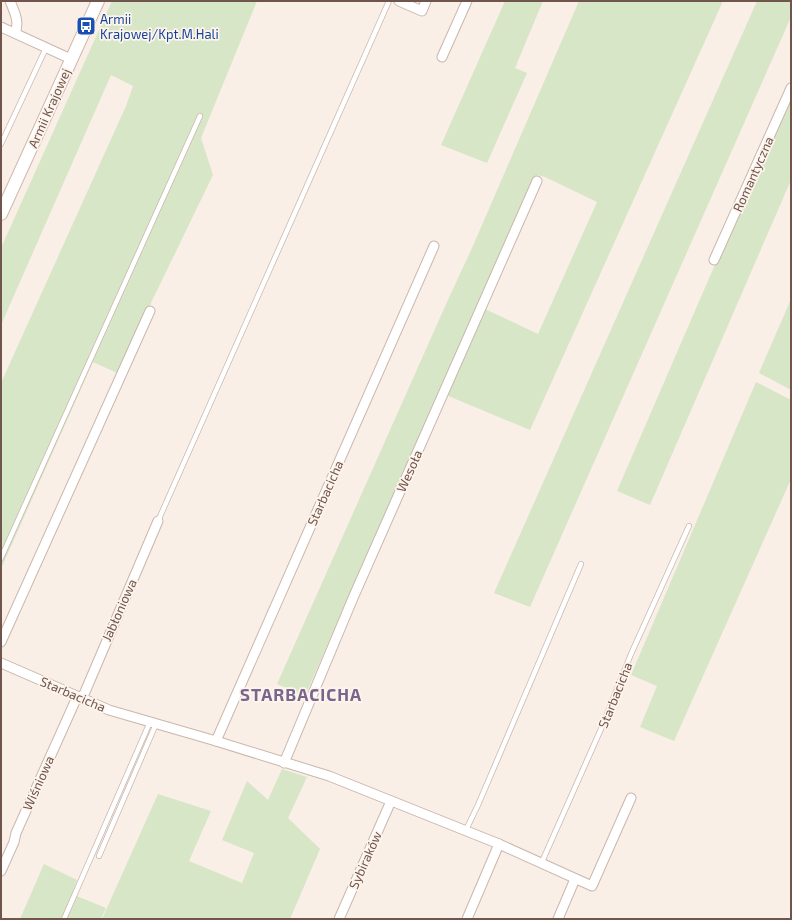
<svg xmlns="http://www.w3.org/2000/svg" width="792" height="920" viewBox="0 0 792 920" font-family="'Exo 2',sans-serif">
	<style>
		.green { fill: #d7e6c6 }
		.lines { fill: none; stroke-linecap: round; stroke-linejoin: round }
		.lane-casing { stroke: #cab6ad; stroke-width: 6 }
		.street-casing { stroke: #cab6ad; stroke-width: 11 }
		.secondary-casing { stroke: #cfb8ae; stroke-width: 14 }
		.lane { stroke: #fff; stroke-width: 4.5 }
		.street { stroke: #fff; stroke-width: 9 }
		.secondary { stroke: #fff; stroke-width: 12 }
		.labels { text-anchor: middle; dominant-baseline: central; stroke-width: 3.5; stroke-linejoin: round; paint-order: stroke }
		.transit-label { font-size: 13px; fill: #164399; stroke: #fdf4ec; text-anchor: start }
		.street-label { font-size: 13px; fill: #70554d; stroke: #fdf4ec }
		.district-label { font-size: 17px; font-weight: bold; letter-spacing: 1px; fill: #7a668c; stroke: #fdf4ec }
	</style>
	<rect width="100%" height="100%" fill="#faefe6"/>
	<!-- green -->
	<g class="green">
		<polygon points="112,1 257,1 201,138 213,175 117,373 93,362 1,569 1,383 126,106 133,86 111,75 1,325 1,248"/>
		<polygon points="505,1 543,1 515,68 527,73 487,163 441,145"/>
		<polygon points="579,1 723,1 530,430 446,395 485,309 538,334 597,202 545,177 537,175 474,312 305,696 277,684 447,302 472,248"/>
		<polygon points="757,1 791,1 791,17 530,607 494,593"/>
		<polygon points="791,89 791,180 650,505 617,491"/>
		<polygon points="791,299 791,390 759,373"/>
		<polygon points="756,382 791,400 791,479 674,741 640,727 657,686 631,675"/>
		<polygon points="282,769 307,777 288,818 320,849 290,919 102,919 158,794 211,811 189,861 242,883 254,853 222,840 247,781 268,800"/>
		<polygon points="44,864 77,880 72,894 106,908 101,919 20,919"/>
	</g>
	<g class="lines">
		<defs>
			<g id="lane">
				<polyline points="1,144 46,48"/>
				<polyline points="158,521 389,1"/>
				<polyline points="1,558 200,116"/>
				<polyline points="465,832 478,805 581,564"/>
				<polyline points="99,856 156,724"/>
				<polyline points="541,864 601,729 631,654 689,526"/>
				<polyline points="64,919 150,722"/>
			</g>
			<g id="street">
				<path d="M 10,1 C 14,11 20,22 15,33"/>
				<polyline points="399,1 422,11 426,1"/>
				<polyline points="1,27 71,59"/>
				<polyline points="442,57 467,1"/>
				<polyline points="714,260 791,88"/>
				<polyline points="1,642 150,311"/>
				<polyline points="1,663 109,710 216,741 329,776 499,844 592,886 631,798"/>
				<polyline points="82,699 158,521"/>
				<polyline points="216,741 434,246"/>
				<polyline points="284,763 353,598 537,181"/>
				<polyline points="1,871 14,842 16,833 77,697"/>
				<polyline points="339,919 391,801"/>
				<polyline points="467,919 499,844"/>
				<polyline points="558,919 575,879"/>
			</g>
			<polyline id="secondary" points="1,214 98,1"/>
		</defs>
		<!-- lane casing -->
		<use href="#lane" class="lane-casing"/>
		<!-- street casing -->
		<use href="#street" class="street-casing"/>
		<!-- secondary casing -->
		<use href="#secondary" class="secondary-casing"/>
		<!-- lane -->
		<use href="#lane" class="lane"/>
		<!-- street -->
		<use href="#street" class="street"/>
		<!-- secondary -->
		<use href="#secondary" class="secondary"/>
	</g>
	<!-- icons -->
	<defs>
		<symbol id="bus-square" viewBox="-11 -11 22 22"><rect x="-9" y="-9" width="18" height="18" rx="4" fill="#1a4fb4" stroke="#fdf4ec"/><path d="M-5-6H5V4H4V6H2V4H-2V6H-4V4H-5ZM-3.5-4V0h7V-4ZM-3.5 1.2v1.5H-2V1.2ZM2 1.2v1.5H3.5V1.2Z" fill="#fff"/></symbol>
	</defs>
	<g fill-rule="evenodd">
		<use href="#bus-square" x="75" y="15" width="22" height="22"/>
	</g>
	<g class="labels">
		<!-- transit labels -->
		<g class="transit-label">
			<text x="100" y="19">Armii<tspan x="100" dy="15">Krajowej/Kpt.M.Hali</tspan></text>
		</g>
		<!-- street labels -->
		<g class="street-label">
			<text transform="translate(49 108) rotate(-66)">Armii Krajowej</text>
			<text transform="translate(753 174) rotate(-66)">Romantyczna</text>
			<text transform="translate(409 471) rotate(-66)">Wesoła</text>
			<text transform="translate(325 493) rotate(-66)">Starbacicha</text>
			<text transform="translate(119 610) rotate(-66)">Jabłoniowa</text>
			<text transform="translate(73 694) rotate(23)">Starbacicha</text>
			<text transform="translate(615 695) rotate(-68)">Starbacicha</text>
			<text transform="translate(38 783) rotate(-66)">Wiśniowa</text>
			<text transform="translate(365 860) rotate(-66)">Sybiraków</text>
		</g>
		<!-- district labels -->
		<g class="district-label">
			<text x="301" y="694">STARBACICHA</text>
		</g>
	</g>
	<!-- border -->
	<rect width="792" height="920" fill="none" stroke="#70554d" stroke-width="4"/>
</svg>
